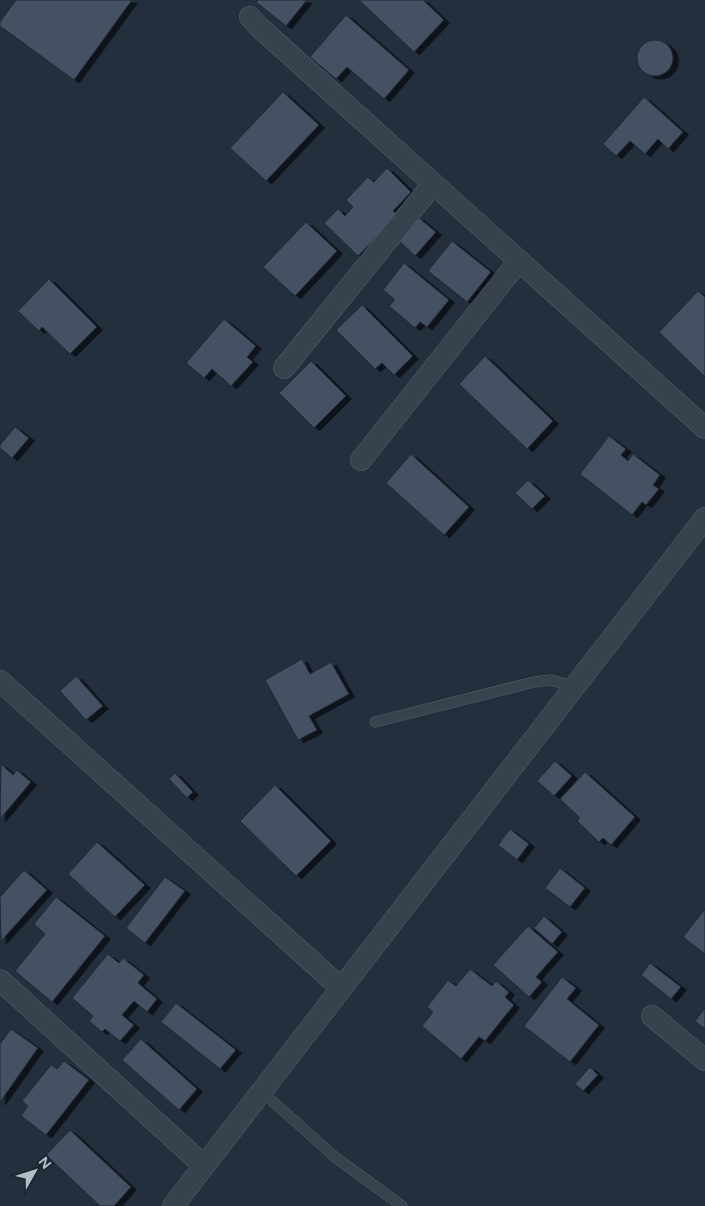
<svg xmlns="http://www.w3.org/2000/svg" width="705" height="1206" viewBox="0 0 705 1206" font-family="Figtree,sans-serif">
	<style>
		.building { fill: #455162; stroke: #1f2835; filter: url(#shadow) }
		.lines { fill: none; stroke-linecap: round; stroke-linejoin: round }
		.lane-casing { stroke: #565f6c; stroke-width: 11 }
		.street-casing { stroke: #565f6c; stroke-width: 22 }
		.lane { stroke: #38414e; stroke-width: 10 }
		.street { stroke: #38414e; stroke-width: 21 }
	</style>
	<defs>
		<filter id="shadow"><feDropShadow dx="5.5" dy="3" stdDeviation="0" flood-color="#0009"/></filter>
	</defs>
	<rect width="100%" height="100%" fill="#242f3e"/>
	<!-- building -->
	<g class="building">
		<polygon points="16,0 132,0 74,80 0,26 0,22"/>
		<polygon points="258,0 307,0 286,26 256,2"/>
		<polygon points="359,0 423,0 444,20 414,52"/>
		<polygon points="346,15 409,70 384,99 347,67 336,79 310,57"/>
		<circle cx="655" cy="58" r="18"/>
		<polygon points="283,92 319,125 266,181 230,148"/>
		<polygon points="644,97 683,132 668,149 658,139 645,154 630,141 616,156 603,144"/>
		<polygon points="387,168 411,192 393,211 398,215 358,256 324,223 338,209 345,216 353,207 346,200 368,177 374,182"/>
		<polygon points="418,217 436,232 415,256 398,240"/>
		<polygon points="306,222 337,251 295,296 263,267"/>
		<polygon points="452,241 491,272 467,302 428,271"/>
		<polygon points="404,263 449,300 427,327 420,322 415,328 389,306 395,300 383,290"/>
		<polygon points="49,279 97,327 70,354 42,327 39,331 18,311"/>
		<polygon points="698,291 705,297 705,377 659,332"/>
		<polygon points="362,305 413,356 394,375 382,363 375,369 336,330"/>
		<polygon points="224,319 256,346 247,357 253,362 231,386 212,369 204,378 186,363"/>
		<polygon points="485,356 553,421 527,449 459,384"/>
		<polygon points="311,361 346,396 314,428 279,393"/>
		<polygon points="15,427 29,438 12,458 0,448 0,445"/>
		<polygon points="609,436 626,449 621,455 628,461 633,454 660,475 653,485 659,489 646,505 642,502 632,515 580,474"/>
		<polygon points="411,454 469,507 444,535 386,483"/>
		<polygon points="528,480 545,496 532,509 515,493"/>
		<polygon points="302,659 310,674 331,662 349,694 309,716 317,730 298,740 265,680"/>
		<polygon points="76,676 103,706 86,720 60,691"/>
		<polygon points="555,761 572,776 554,796 537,781"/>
		<polygon points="1,764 13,775 17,770 31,782 0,819"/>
		<polygon points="585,772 635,817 611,845 603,838 599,842 577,821 580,818 560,799"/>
		<polygon points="175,773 193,792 187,798 169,779"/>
		<polygon points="275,785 331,841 296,876 240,821"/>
		<polygon points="510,829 529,844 517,860 498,845"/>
		<polygon points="97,842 145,885 115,917 68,874"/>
		<polygon points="560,868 585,888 570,907 545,888"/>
		<polygon points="24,870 47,890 1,941 0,897"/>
		<polygon points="165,877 185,891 145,943 126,928"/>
		<polygon points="56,897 105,936 52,1002 15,971 45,934 34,924"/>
		<polygon points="705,909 705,954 683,937"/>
		<polygon points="544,916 562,932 552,944 534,928"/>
		<polygon points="528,926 558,952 536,977 542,982 529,997 493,965"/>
		<polygon points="108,954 119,963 123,958 144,975 138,983 157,999 147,1012 134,1001 122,1015 134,1025 120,1041 105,1029 102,1032 89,1021 93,1016 72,998"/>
		<polygon points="650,963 681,987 671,999 641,975"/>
		<polygon points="470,969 492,986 496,981 509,992 505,997 514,1005 485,1041 479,1037 461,1059 422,1026 433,1012 427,1007 448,980 456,986"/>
		<polygon points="562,977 576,988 567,999 599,1025 570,1062 524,1026"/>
		<polygon points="176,1003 236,1050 220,1069 161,1022"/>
		<polygon points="705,1008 705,1029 695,1021"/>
		<polygon points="11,1029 38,1048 0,1102 0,1044"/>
		<polygon points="141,1039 197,1089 179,1110 122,1060"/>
		<polygon points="64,1061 89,1080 46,1135 21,1116 28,1106 22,1101 51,1065 57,1069"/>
		<polygon points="590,1067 598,1075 583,1091 575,1084"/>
		<polygon points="70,1130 131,1187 114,1206 100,1206 46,1155"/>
	</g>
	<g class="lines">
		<defs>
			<g id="lane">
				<polyline points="375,722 534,682 551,680 575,687"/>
				<polyline points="261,1091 335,1157 402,1206"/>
			</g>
			<g id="street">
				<polyline points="250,17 259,27 705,428"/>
				<polyline points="284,368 433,184"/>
				<polyline points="361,460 518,262"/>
				<polyline points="0,681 341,988"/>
				<polyline points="0,980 203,1165"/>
				<polyline points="652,1016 705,1060"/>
				<polyline points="173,1206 705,518"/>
			</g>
		</defs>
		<!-- lane casing -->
		<use href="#lane" class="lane-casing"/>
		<!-- street casing -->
		<use href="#street" class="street-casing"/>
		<!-- lane -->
		<use href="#lane" class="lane"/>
		<!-- street -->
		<use href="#street" class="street"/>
	</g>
	<!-- north arrow -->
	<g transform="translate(35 1171) rotate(51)" stroke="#1d2633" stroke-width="4" paint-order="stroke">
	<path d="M0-4L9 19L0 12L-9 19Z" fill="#b4bcc9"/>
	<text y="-8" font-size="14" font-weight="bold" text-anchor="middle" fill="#b4bcc9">N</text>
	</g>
</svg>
